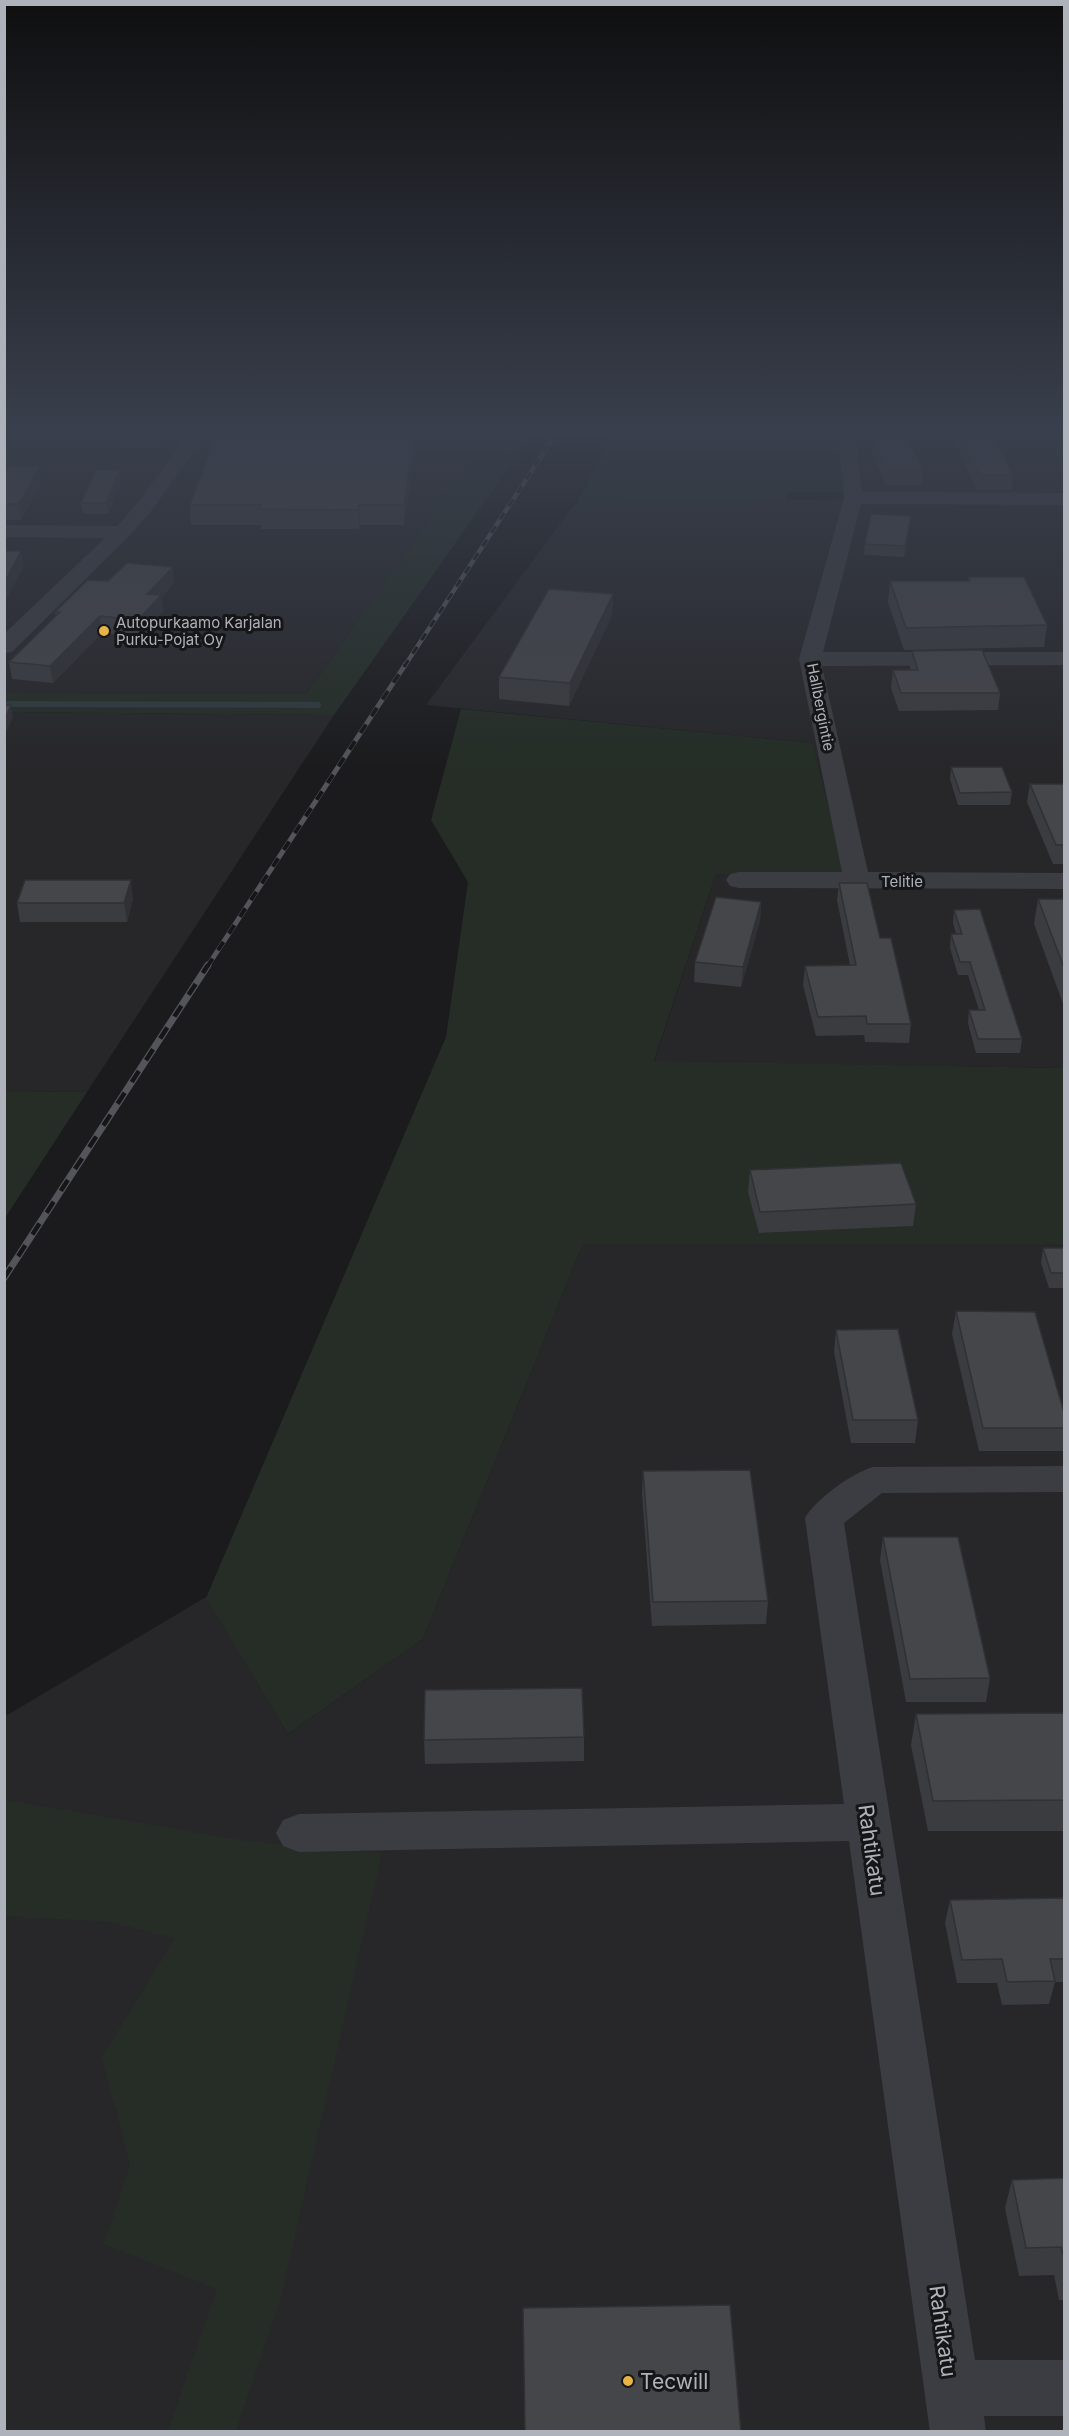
<svg xmlns="http://www.w3.org/2000/svg" width="1069" height="2436" viewBox="0 0 1069 2436" font-family="Inter,sans-serif">
	<style>
		.built { fill: #27272a }
		.green { fill: #252d26 }
		.lines { fill: none; stroke-linecap: round; stroke-linejoin: round }
		.stream { stroke: #313940; stroke-width: 6 }
		.minor { fill: #3c3d42; fill-rule: evenodd }
		.rail-far2-casing { stroke: #53555a; stroke-width: 4.5 }
		.rail-far1-casing { stroke: #53555a; stroke-width: 5 }
		.rail-casing { stroke: #53555a; stroke-width: 7 }
		.rail-far2 { stroke: #161618; stroke-width: 3; stroke-dasharray: 8; stroke-linecap: butt }
		.rail-far1 { stroke: #161618; stroke-width: 4; stroke-dasharray: 10; stroke-linecap: butt }
		.rail { stroke: #161618; stroke-width: 4.5; stroke-dasharray: 13; stroke-linecap: butt }
		.wall { fill: #3b3c40 }
		.shaded-wall { fill: #303134 }
		.building { fill: #45464a; stroke: #303134; stroke-width: 1.5 }
		.poi-dot { fill: #e9b446; stroke: #161618; stroke-width: 2 }
		.labels { text-anchor: middle; dominant-baseline: central; stroke-width: 6; stroke-linejoin: round; paint-order: stroke }
		.far-poi-label { font-size: 15px; fill: #aeb2bb; stroke: #161618; text-anchor: start }
		.far-street-label { font-size: 15px; fill: #aeb2bb; stroke: #161618 }
		.near-street-label { font-size: 21px; fill: #aeb2bb; stroke: #161618 }
		.near-poi-label { font-size: 21px; fill: #aeb2bb; stroke: #161618; text-anchor: start }
	</style>
	<rect width="100%" height="100%" fill="#1b1b1d"/>
	<!-- built -->
	<g class="built">
		<polygon points="5,429 356,429 319,450 477,453 306,694 5,693"/>
		<polygon points="841,429 1064,429 1064,1068 654,1062 716,874 812,743 426,705 574,505 845,499"/>
		<polygon points="5,712 334,715 87,1092 5,1091"/>
		<polygon points="583,1244 1064,1244 1064,2431 5,2431 4,1717 206,1597 288,1734 423,1639"/>
	</g>
	<!-- green -->
	<g class="green">
		<polygon points="356,429 536,429 334,715 5,712 5,693 306,694 476,454 317,451"/>
		<polygon points="616,429 841,429 845,492 788,492 786,500 576,505"/>
		<polygon points="461,709 812,743 846,874 716,874 654,1061 1064,1068 1064,1244 583,1244 423,1639 288,1734 206,1598 446,1037 468,882 431,820"/>
		<polygon points="5,1091 87,1092 5,1218 4,1091"/>
		<polygon points="4,1800 253,1842 382,1853 281,2297 236,2431 168,2431 217,2289 104,2244 130,2165 102,2057 175,1938 110,1922 5,1916"/>
	</g>
	<g class="lines">
		<!-- stream -->
		<polyline class="stream" points="4,704 318,705"/>
		<!-- minor -->
		<g class="minor">
			<polygon points="192,429 210,429 152,510 129,536 12,652 4,653 4,634 105,538 4,537 4,525 117,526 138,502"/>
			<polygon points="837,429 855,429 862,492 1064,493 1064,505 861,504 823,652 1064,652 1064,665 822,666 868,872 1064,873 1064,889 739,888 730,886 726,880 730,874 739,872 842,872 799,659 844,498"/>
			<path d="M 1064,1466 L 1064,1492 L 882,1493 L 844,1523 L 975,2360 L 1064,2360 L 1064,2416 L 984,2416 L 986,2432 L 930,2432 L 849,1841 L 299,1852 L 283,1846 L 276,1833 L 283,1820 L 299,1814 L 844,1804 L 805,1518 C 816,1499 852,1473 873,1467 Z"/>
		</g>
		<defs>
			<polyline id="rail-far2" points="404,667 559,429"/>
			<polyline id="rail-far1" points="207,967 405,665"/>
			<polyline id="rail" points="4,1278 208,965"/>
		</defs>
		<!-- rail-far2 casing -->
		<use href="#rail-far2" class="rail-far2-casing"/>
		<!-- rail-far1 casing -->
		<use href="#rail-far1" class="rail-far1-casing"/>
		<!-- rail casing -->
		<use href="#rail" class="rail-casing"/>
		<!-- rail-far2 -->
		<use href="#rail-far2" class="rail-far2"/>
		<!-- rail-far1 -->
		<use href="#rail-far1" class="rail-far1"/>
		<!-- rail -->
		<use href="#rail" class="rail"/>
	</g>
	<!-- wall -->
	<g class="wall">
		<polygon points="63,429 164,429 157,448 119,448 117,435 119,430 63,430"/>
		<polygon points="214,429 301,429 302,437 414,437 414,455 404,525 360,525 359,529 261,529 261,525 191,525 190,505 208,457 207,449"/>
		<polygon points="953,429 990,429 1013,475 1011,490 977,490 952,435"/>
		<polygon points="873,438 923,470 922,485 886,485 872,453"/>
		<polygon points="4,474 42,481 21,520 4,520"/>
		<polygon points="122,480 108,514 83,514 81,503"/>
		<polygon points="911,516 904,557 864,555 865,544"/>
		<polygon points="969,577 1047,625 1044,647 904,650 888,602 890,581 968,581"/>
		<polygon points="108,581 174,583 162,597 163,611 140,637 102,633 53,683 12,679 9,662 56,617 55,612"/>
		<polygon points="613,594 612,615 569,706 499,699 499,677"/>
		<polygon points="912,651 1000,693 998,710 899,711 891,688 893,670 911,670 910,668"/>
		<polygon points="951,767 1012,792 1010,805 958,805 950,779"/>
		<polygon points="1030,784 1065,784 1065,864 1053,864 1027,802"/>
		<polygon points="839,883 880,938 911,1024 909,1043 865,1042 864,1035 816,1036 803,985 805,966 850,965 837,900"/>
		<polygon points="133,899 127,922 20,922 17,903"/>
		<polygon points="1038,899 1065,899 1065,1009 1034,924"/>
		<polygon points="761,902 760,921 741,987 694,982 695,962"/>
		<polygon points="954,910 1022,1039 1020,1053 976,1053 968,1023 969,1010 979,1010 968,975 958,975 950,948 951,934 956,934 953,923"/>
		<polygon points="750,1170 916,1204 913,1226 759,1233 748,1192"/>
		<polygon points="1043,1248 1065,1248 1065,1288 1049,1288 1041,1263"/>
		<polygon points="956,1311 1065,1416 1065,1445 1063,1451 979,1451 952,1334"/>
		<polygon points="836,1330 918,1420 915,1443 851,1443 834,1352"/>
		<polygon points="643,1471 768,1601 766,1624 652,1626 642,1494"/>
		<polygon points="883,1537 990,1678 986,1702 906,1702 880,1560"/>
		<polygon points="1065,1713 1065,1831 928,1831 911,1745 916,1714"/>
		<polygon points="584,1737 584,1761 425,1764 424,1740"/>
		<polygon points="1065,1898 1065,1982 1055,1982 1049,2004 1002,2005 997,1983 957,1983 945,1923 950,1900"/>
		<polygon points="1065,2178 1065,2300 1059,2300 1054,2275 1019,2276 1005,2208 1012,2180"/>
	</g>
	<!-- shaded-wall -->
	<g class="shaded-wall">
		<polygon points="158,429 164,429 157,448 156,435"/>
		<polygon points="299,429 301,429 302,441 297,437"/>
		<polygon points="414,437 414,455 404,525 404,505"/>
		<polygon points="40,466 42,481 21,520 19,504"/>
		<polygon points="120,470 122,480 108,514 106,503"/>
		<polygon points="359,505 360,525 359,529 358,510"/>
		<polygon points="21,551 24,566 4,604 4,583"/>
		<polygon points="173,567 174,583 162,597 163,611 140,637 138,620 147,594"/>
		<polygon points="613,594 612,615 569,706 570,683"/>
		<polygon points="100,616 102,633 53,683 50,666"/>
		<polygon points="11,705 13,717 4,737 4,721"/>
		<polygon points="131,880 133,899 127,922 124,903"/>
		<polygon points="761,902 760,921 741,987 743,967"/>
	</g>
	<!-- building -->
	<g class="building">
		<polygon points="120,429 158,429 156,435 117,435"/>
		<polygon points="214,429 299,429 297,437 414,437 404,505 359,505 358,510 260,509 261,505 190,505 211,449 207,449"/>
		<polygon points="957,429 990,429 1013,475 979,475"/>
		<polygon points="873,438 908,438 923,470 887,470"/>
		<polygon points="9,466 40,466 19,504 4,504 4,474"/>
		<polygon points="96,470 120,470 106,503 81,503"/>
		<polygon points="871,514 911,516 905,546 865,544"/>
		<polygon points="4,551 21,551 4,583"/>
		<polygon points="127,563 173,567 147,594 161,595 138,620 100,616 50,666 9,662 60,612 55,612 88,580 108,581"/>
		<polygon points="969,577 1024,577 1047,625 906,628 890,581 970,581"/>
		<polygon points="549,589 613,594 570,683 499,677"/>
		<polygon points="982,650 1000,693 901,693 893,670 918,670 912,651"/>
		<polygon points="4,705 11,705 4,721"/>
		<polygon points="951,767 1002,767 1012,792 960,793"/>
		<polygon points="1030,784 1065,784 1065,845 1056,845"/>
		<polygon points="25,880 131,880 124,903 17,903"/>
		<polygon points="839,883 867,883 880,938 891,938 911,1024 867,1024 866,1016 818,1017 805,966 856,965"/>
		<polygon points="716,897 761,902 743,967 695,962"/>
		<polygon points="1038,899 1065,899 1065,970"/>
		<polygon points="980,909 1022,1039 978,1039 969,1010 985,1010 970,962 960,962 951,934 962,934 954,910"/>
		<polygon points="901,1163 916,1204 760,1212 750,1170"/>
		<polygon points="1043,1248 1065,1248 1065,1273 1051,1273"/>
		<polygon points="956,1311 1035,1312 1065,1416 1065,1428 983,1428"/>
		<polygon points="898,1329 918,1420 853,1420 836,1330"/>
		<polygon points="750,1470 768,1601 653,1602 643,1471"/>
		<polygon points="883,1537 958,1537 990,1678 910,1679"/>
		<polygon points="582,1688 584,1737 424,1740 425,1690"/>
		<polygon points="1065,1713 1065,1800 933,1801 916,1714"/>
		<polygon points="1065,1898 1065,1959 1050,1959 1055,1981 1007,1982 1002,1959 962,1960 950,1900"/>
		<polygon points="1065,2178 1065,2261 1061,2247 1026,2248 1012,2180"/>
		<polygon points="730,2305 741,2432 525,2432 523,2308"/>
	</g>
	<!-- sky -->
	<linearGradient id="sky" x2="0" y2="1"><stop stop-color="#0f0f10"/><stop offset="0.56" stop-color="#393f4c"/><stop offset="1" stop-color="#393f4c" stop-opacity="0"/></linearGradient>
	<rect width="1069" height="770" fill="url(#sky)"/>
	<!-- markers -->
	<g class="poi-dot">
		<circle cx="104" cy="631" r="6"/>
		<circle cx="628" cy="2381" r="6"/>
	</g>
	<g class="labels">
		<!-- far-poi labels -->
		<g class="far-poi-label">
			<text x="116" y="622">Autopurkaamo Karjalan<tspan x="116" dy="17">Purku-Pojat Oy</tspan></text>
		</g>
		<!-- far-street labels -->
		<g class="far-street-label">
			<text transform="translate(821 707) rotate(79)">Hallbergintie</text>
			<text x="902" y="881">Telitie</text>
		</g>
		<!-- near-street labels -->
		<g class="near-street-label">
			<text transform="translate(872 1850) rotate(82)">Rahtikatu</text>
			<text transform="translate(943 2331) rotate(82)">Rahtikatu</text>
		</g>
		<!-- near-poi labels -->
		<g class="near-poi-label">
			<text x="640" y="2381">Tecwill</text>
		</g>
	</g>
	<!-- border -->
	<rect width="1069" height="2436" fill="none" stroke="#aeb2bb" stroke-width="12"/>
</svg>
